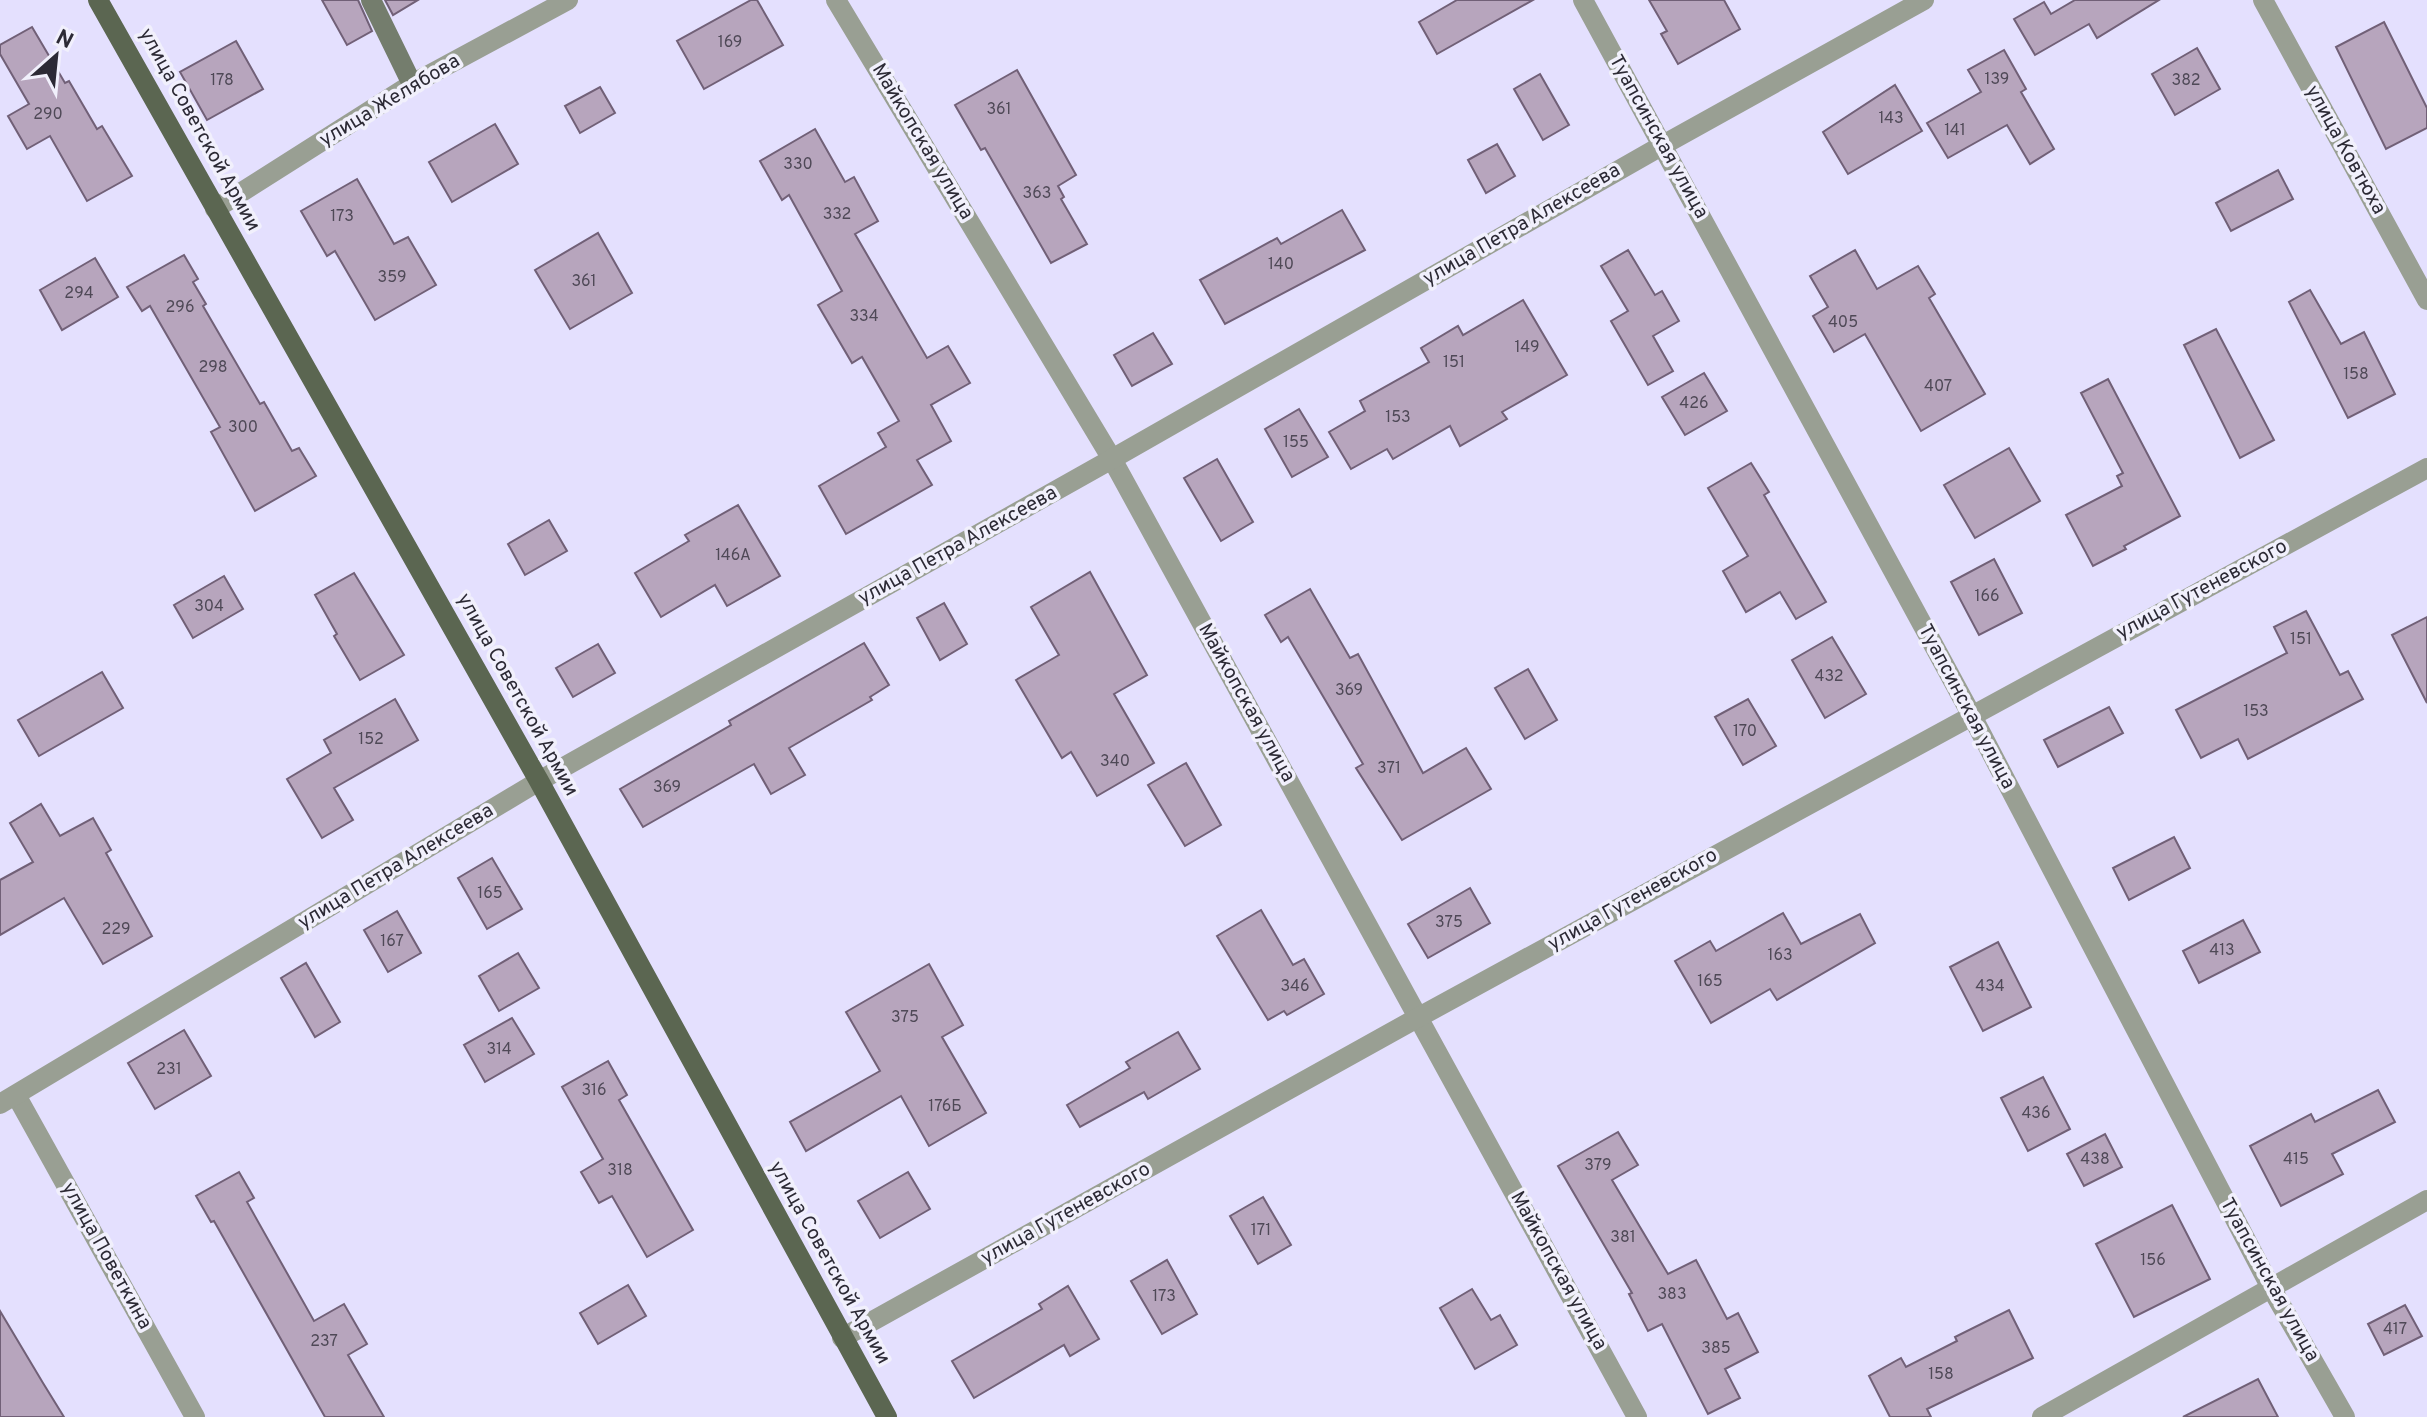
<svg xmlns="http://www.w3.org/2000/svg" width="2427" height="1417" viewBox="0 0 2427 1417" font-family="Overpass,sans-serif">
	<style>
		.building { fill: #b7a5bd; stroke: #716077; stroke-width: 2 }
		.lines { fill: none; stroke-linecap: round; stroke-linejoin: round }
		.street { stroke: #999f93; stroke-width: 20 }
		.secondary { stroke: #747d6d; stroke-width: 20 }
		.primary { stroke: #5b6651; stroke-width: 20 }
		.labels { text-anchor: middle; dominant-baseline: central; stroke-width: 7; stroke-linejoin: round; paint-order: stroke }
		.number-label { font-size: 16px; fill: #4f4957 }
		.street-label { font-size: 20px; fill: #2c2a35; stroke: #f1f0fc }
	</style>
	<rect width="100%" height="100%" fill="#e4e0fe"/>
	<!-- building -->
	<g class="building">
		<polygon points="322,0 358,0 372,31 347,45"/>
		<polygon points="385,0 418,0 393,15"/>
		<polygon points="751,0 757,0 783,45 704,89 677,41"/>
		<polygon points="1457,0 1533,0 1437,54 1419,22"/>
		<polygon points="1649,0 1724,0 1740,29 1678,64 1661,34 1667,31"/>
		<polygon points="2075,0 2159,0 2097,38 2089,24 2035,55 2014,19 2044,2 2051,14"/>
		<polygon points="2384,22 2427,108 2427,128 2386,149 2336,47"/>
		<polygon points="32,27 65,83 69,81 97,129 102,126 132,176 87,201 50,136 27,149 8,116 29,104 0,54 0,45"/>
		<polygon points="236,41 263,89 207,120 180,72"/>
		<polygon points="2197,48 2220,89 2175,115 2152,74"/>
		<polygon points="2004,50 2026,89 2021,92 2054,149 2030,164 2007,125 1948,158 1927,123 1981,92 1968,70"/>
		<polygon points="1017,70 1076,175 1058,186 1064,197 1061,199 1087,244 1051,263 985,148 981,150 955,105"/>
		<polygon points="1540,74 1569,125 1543,140 1514,89"/>
		<polygon points="1895,85 1922,131 1848,174 1823,132"/>
		<polygon points="600,87 615,113 580,133 565,106"/>
		<polygon points="495,124 518,164 452,202 429,162"/>
		<polygon points="815,129 845,182 854,177 878,221 855,234 927,358 948,346 970,383 931,405 951,441 917,460 932,485 846,534 819,486 886,447 878,433 899,421 862,357 852,363 818,305 842,291 789,195 782,200 760,161"/>
		<polygon points="1497,144 1515,176 1486,193 1468,160"/>
		<polygon points="2278,170 2293,199 2231,231 2216,203"/>
		<polygon points="357,179 394,244 408,237 436,285 375,320 335,251 327,256 301,211"/>
		<polygon points="1342,210 1365,250 1225,324 1200,280 1277,238 1281,244"/>
		<polygon points="598,233 632,293 570,329 535,270"/>
		<polygon points="1628,250 1655,295 1662,291 1679,321 1653,336 1673,371 1648,385 1611,321 1628,311 1601,266"/>
		<polygon points="1855,250 1877,289 1918,266 1935,294 1929,298 1985,394 1921,431 1865,334 1834,352 1813,316 1828,307 1810,276"/>
		<polygon points="184,255 198,279 193,282 206,304 203,306 260,404 264,402 292,451 299,448 316,476 255,511 211,432 220,427 150,306 142,311 127,287"/>
		<polygon points="95,258 118,297 62,330 40,290"/>
		<polygon points="2310,290 2341,344 2364,332 2395,394 2348,418 2289,302"/>
		<polygon points="1523,300 1567,375 1502,412 1507,419 1460,446 1450,426 1393,459 1387,449 1351,469 1329,432 1365,411 1360,401 1429,362 1421,348 1458,326 1463,335"/>
		<polygon points="2216,329 2274,440 2240,458 2184,345"/>
		<polygon points="1153,333 1172,364 1132,386 1114,355"/>
		<polygon points="1704,373 1727,411 1685,435 1662,397"/>
		<polygon points="2108,379 2180,516 2124,546 2126,549 2093,566 2066,515 2122,486 2117,476 2123,473 2081,393"/>
		<polygon points="1299,409 1328,457 1292,477 1265,429"/>
		<polygon points="2009,448 2040,501 1975,538 1944,485"/>
		<polygon points="1217,459 1253,522 1221,541 1184,478"/>
		<polygon points="1751,463 1769,492 1764,495 1826,602 1796,619 1780,592 1746,612 1723,571 1748,556 1708,488"/>
		<polygon points="738,505 780,576 727,606 715,585 661,617 635,573 689,541 685,535"/>
		<polygon points="549,520 567,551 525,575 508,544"/>
		<polygon points="1994,559 2022,613 1979,635 1951,582"/>
		<polygon points="1090,572 1147,675 1114,694 1154,763 1097,796 1071,752 1062,758 1016,680 1059,655 1031,607"/>
		<polygon points="354,573 404,655 360,680 334,636 337,634 315,595"/>
		<polygon points="224,576 243,609 193,638 174,605"/>
		<polygon points="1310,589 1350,658 1358,654 1423,773 1466,748 1491,789 1402,840 1356,768 1363,764 1288,637 1281,642 1265,615"/>
		<polygon points="944,603 967,644 940,660 917,618"/>
		<polygon points="2306,611 2340,675 2348,671 2363,699 2248,759 2238,739 2201,758 2176,710 2287,653 2274,627"/>
		<polygon points="2427,617 2427,703 2392,635"/>
		<polygon points="1832,637 1866,694 1825,718 1792,660"/>
		<polygon points="864,643 889,685 870,697 872,700 789,748 805,775 771,794 754,764 643,827 620,789 731,725 729,721"/>
		<polygon points="598,644 615,673 573,697 556,668"/>
		<polygon points="1528,669 1557,720 1525,739 1495,688"/>
		<polygon points="102,672 123,708 39,756 18,720"/>
		<polygon points="395,699 418,740 334,788 353,820 322,838 287,779 331,753 324,740"/>
		<polygon points="1748,699 1776,746 1743,765 1715,717"/>
		<polygon points="2109,707 2123,733 2058,767 2044,740"/>
		<polygon points="1186,763 1221,825 1185,846 1148,785"/>
		<polygon points="41,804 60,836 93,818 111,850 106,853 152,936 103,964 64,898 0,935 0,880 33,862 10,823"/>
		<polygon points="2174,837 2190,868 2129,900 2113,868"/>
		<polygon points="492,858 522,909 487,929 458,878"/>
		<polygon points="1470,888 1490,923 1428,958 1408,924"/>
		<polygon points="1261,910 1293,965 1304,959 1324,994 1287,1015 1284,1011 1268,1020 1217,936"/>
		<polygon points="397,911 421,953 388,972 364,930"/>
		<polygon points="1783,913 1801,944 1860,914 1875,943 1777,1000 1770,989 1711,1023 1675,961 1710,941 1716,951"/>
		<polygon points="2243,920 2260,952 2199,983 2183,951"/>
		<polygon points="1998,942 2031,1007 1983,1031 1950,967"/>
		<polygon points="518,953 539,988 499,1011 479,976"/>
		<polygon points="306,963 340,1022 315,1037 281,978"/>
		<polygon points="929,964 963,1025 942,1037 986,1113 929,1146 901,1096 806,1151 790,1122 880,1071 846,1012"/>
		<polygon points="512,1018 534,1054 485,1082 464,1045"/>
		<polygon points="184,1030 211,1076 155,1109 128,1063"/>
		<polygon points="1178,1032 1200,1069 1148,1099 1144,1092 1080,1127 1067,1105 1130,1068 1126,1062"/>
		<polygon points="608,1061 627,1095 619,1100 693,1230 647,1257 612,1196 599,1203 581,1172 603,1159 562,1087"/>
		<polygon points="2043,1077 2070,1129 2028,1151 2001,1098"/>
		<polygon points="2378,1090 2395,1122 2332,1154 2343,1174 2281,1206 2250,1146 2311,1114 2315,1122"/>
		<polygon points="1618,1132 1638,1165 1612,1180 1668,1274 1696,1260 1727,1319 1738,1313 1758,1352 1725,1369 1740,1398 1708,1414 1662,1324 1648,1331 1629,1294 1632,1293 1558,1166"/>
		<polygon points="2105,1134 2122,1167 2084,1186 2067,1154"/>
		<polygon points="239,1172 254,1198 247,1202 314,1321 344,1304 367,1344 348,1355 384,1417 325,1417 214,1221 211,1222 196,1196"/>
		<polygon points="908,1172 930,1209 880,1238 858,1201"/>
		<polygon points="1263,1197 1291,1245 1258,1264 1230,1216"/>
		<polygon points="2172,1205 2210,1279 2134,1317 2096,1244"/>
		<polygon points="1167,1260 1197,1314 1162,1334 1131,1281"/>
		<polygon points="628,1285 646,1316 598,1344 580,1313"/>
		<polygon points="1068,1286 1099,1339 1070,1356 1064,1345 974,1398 952,1361 1042,1309 1039,1304"/>
		<polygon points="1472,1289 1491,1320 1500,1315 1517,1345 1475,1369 1440,1308"/>
		<polygon points="2405,1305 2422,1336 2384,1355 2368,1324"/>
		<polygon points="2009,1310 2033,1358 1927,1409 1931,1417 1890,1417 1869,1376 1901,1358 1906,1367 1957,1341 1955,1337"/>
		<polygon points="0,1311 43,1383 64,1417 0,1417"/>
		<polygon points="2258,1379 2278,1417 2183,1417"/>
	</g>
	<g class="lines">
		<!-- street -->
		<g class="street">
			<polyline points="836,0 1112,459 1637,1417"/>
			<polyline points="1583,0 1971,714 2270,1286 2345,1417"/>
			<polyline points="2263,0 2427,300"/>
			<polyline points="215,209 412,84 568,0"/>
			<polyline points="16,1095 195,1417"/>
			<polyline points="0,1104 539,781 1112,459 1663,145 1924,0"/>
			<polyline points="842,1338 1419,1017 2427,468"/>
			<polyline points="2042,1417 2427,1200"/>
		</g>
		<!-- secondary -->
		<polyline class="secondary" points="371,0 412,84"/>
		<!-- primary -->
		<polyline class="primary" points="98,0 539,781 887,1417"/>
	</g>
	<g class="labels">
		<!-- number labels -->
		<g class="number-label">
			<text x="730" y="43">169</text>
			<text x="1997" y="80">139</text>
			<text x="222" y="81">178</text>
			<text x="2186" y="81">382</text>
			<text x="999" y="110">361</text>
			<text x="48" y="115">290</text>
			<text x="1891" y="119">143</text>
			<text x="1955" y="131">141</text>
			<text x="798" y="165">330</text>
			<text x="1037" y="194">363</text>
			<text x="837" y="215">332</text>
			<text x="342" y="217">173</text>
			<text x="1281" y="265">140</text>
			<text x="392" y="278">359</text>
			<text x="584" y="282">361</text>
			<text x="79" y="294">294</text>
			<text x="180" y="308">296</text>
			<text x="864" y="317">334</text>
			<text x="1843" y="323">405</text>
			<text x="1527" y="348">149</text>
			<text x="1454" y="363">151</text>
			<text x="213" y="368">298</text>
			<text x="2356" y="375">158</text>
			<text x="1938" y="387">407</text>
			<text x="1694" y="404">426</text>
			<text x="1398" y="418">153</text>
			<text x="243" y="428">300</text>
			<text x="1296" y="443">155</text>
			<text x="733" y="556">146А</text>
			<text x="1987" y="597">166</text>
			<text x="209" y="607">304</text>
			<text x="2301" y="640">151</text>
			<text x="1829" y="677">432</text>
			<text x="1349" y="691">369</text>
			<text x="2256" y="712">153</text>
			<text x="1745" y="732">170</text>
			<text x="371" y="740">152</text>
			<text x="1115" y="762">340</text>
			<text x="1389" y="769">371</text>
			<text x="667" y="788">369</text>
			<text x="490" y="894">165</text>
			<text x="1449" y="923">375</text>
			<text x="116" y="930">229</text>
			<text x="392" y="942">167</text>
			<text x="2222" y="951">413</text>
			<text x="1780" y="956">163</text>
			<text x="1710" y="982">165</text>
			<text x="1295" y="987">346</text>
			<text x="1990" y="987">434</text>
			<text x="905" y="1018">375</text>
			<text x="499" y="1050">314</text>
			<text x="169" y="1070">231</text>
			<text x="594" y="1091">316</text>
			<text x="945" y="1107">176Б</text>
			<text x="2036" y="1114">436</text>
			<text x="2095" y="1160">438</text>
			<text x="2296" y="1160">415</text>
			<text x="1598" y="1166">379</text>
			<text x="620" y="1171">318</text>
			<text x="1261" y="1231">171</text>
			<text x="1623" y="1238">381</text>
			<text x="2153" y="1261">156</text>
			<text x="1672" y="1295">383</text>
			<text x="1164" y="1297">173</text>
			<text x="2395" y="1330">417</text>
			<text x="324" y="1342">237</text>
			<text x="1716" y="1349">385</text>
			<text x="1941" y="1375">158</text>
		</g>
		<!-- street labels -->
		<g class="street-label">
			<text transform="translate(390 101) rotate(-31)">улица Желябова</text>
			<text transform="translate(199 130) rotate(61)">улица Советской Армии</text>
			<text transform="translate(1658 137) rotate(61)">Туапсинская улица</text>
			<text transform="translate(922 142) rotate(59)">Майкопская улица</text>
			<text transform="translate(2345 150) rotate(61)">улица Ковтюха</text>
			<text transform="translate(1522 225) rotate(-30)">улица Петра Алексеева</text>
			<text transform="translate(958 546) rotate(-29)">улица Петра Алексеева</text>
			<text transform="translate(2202 590) rotate(-28)">улица Гутеневского</text>
			<text transform="translate(517 695) rotate(61)">улица Советской Армии</text>
			<text transform="translate(1246 703) rotate(61)">Майкопская улица</text>
			<text transform="translate(1966 707) rotate(62)">Туапсинская улица</text>
			<text transform="translate(396 867) rotate(-31)">улица Петра Алексеева</text>
			<text transform="translate(1633 900) rotate(-29)">улица Гутеневского</text>
			<text transform="translate(1066 1214) rotate(-29)">улица Гутеневского</text>
			<text transform="translate(106 1256) rotate(61)">улица Поветкина</text>
			<text transform="translate(829 1263) rotate(61)">улица Советской Армии</text>
			<text transform="translate(1558 1271) rotate(61)">Майкопская улица</text>
			<text transform="translate(2269 1280) rotate(61)">Туапсинская улица</text>
		</g>
	</g>
	<!-- north arrow -->
	<g transform="translate(56 56) rotate(27)" stroke="#f1f0fc" stroke-width="6" paint-order="stroke">
	<path d="M0-6L14 30L0 20L-14 30Z" fill="#2c2a35"/>
	<text y="-12" font-size="22" font-weight="bold" text-anchor="middle" fill="#2c2a35">N</text>
	</g>
</svg>
